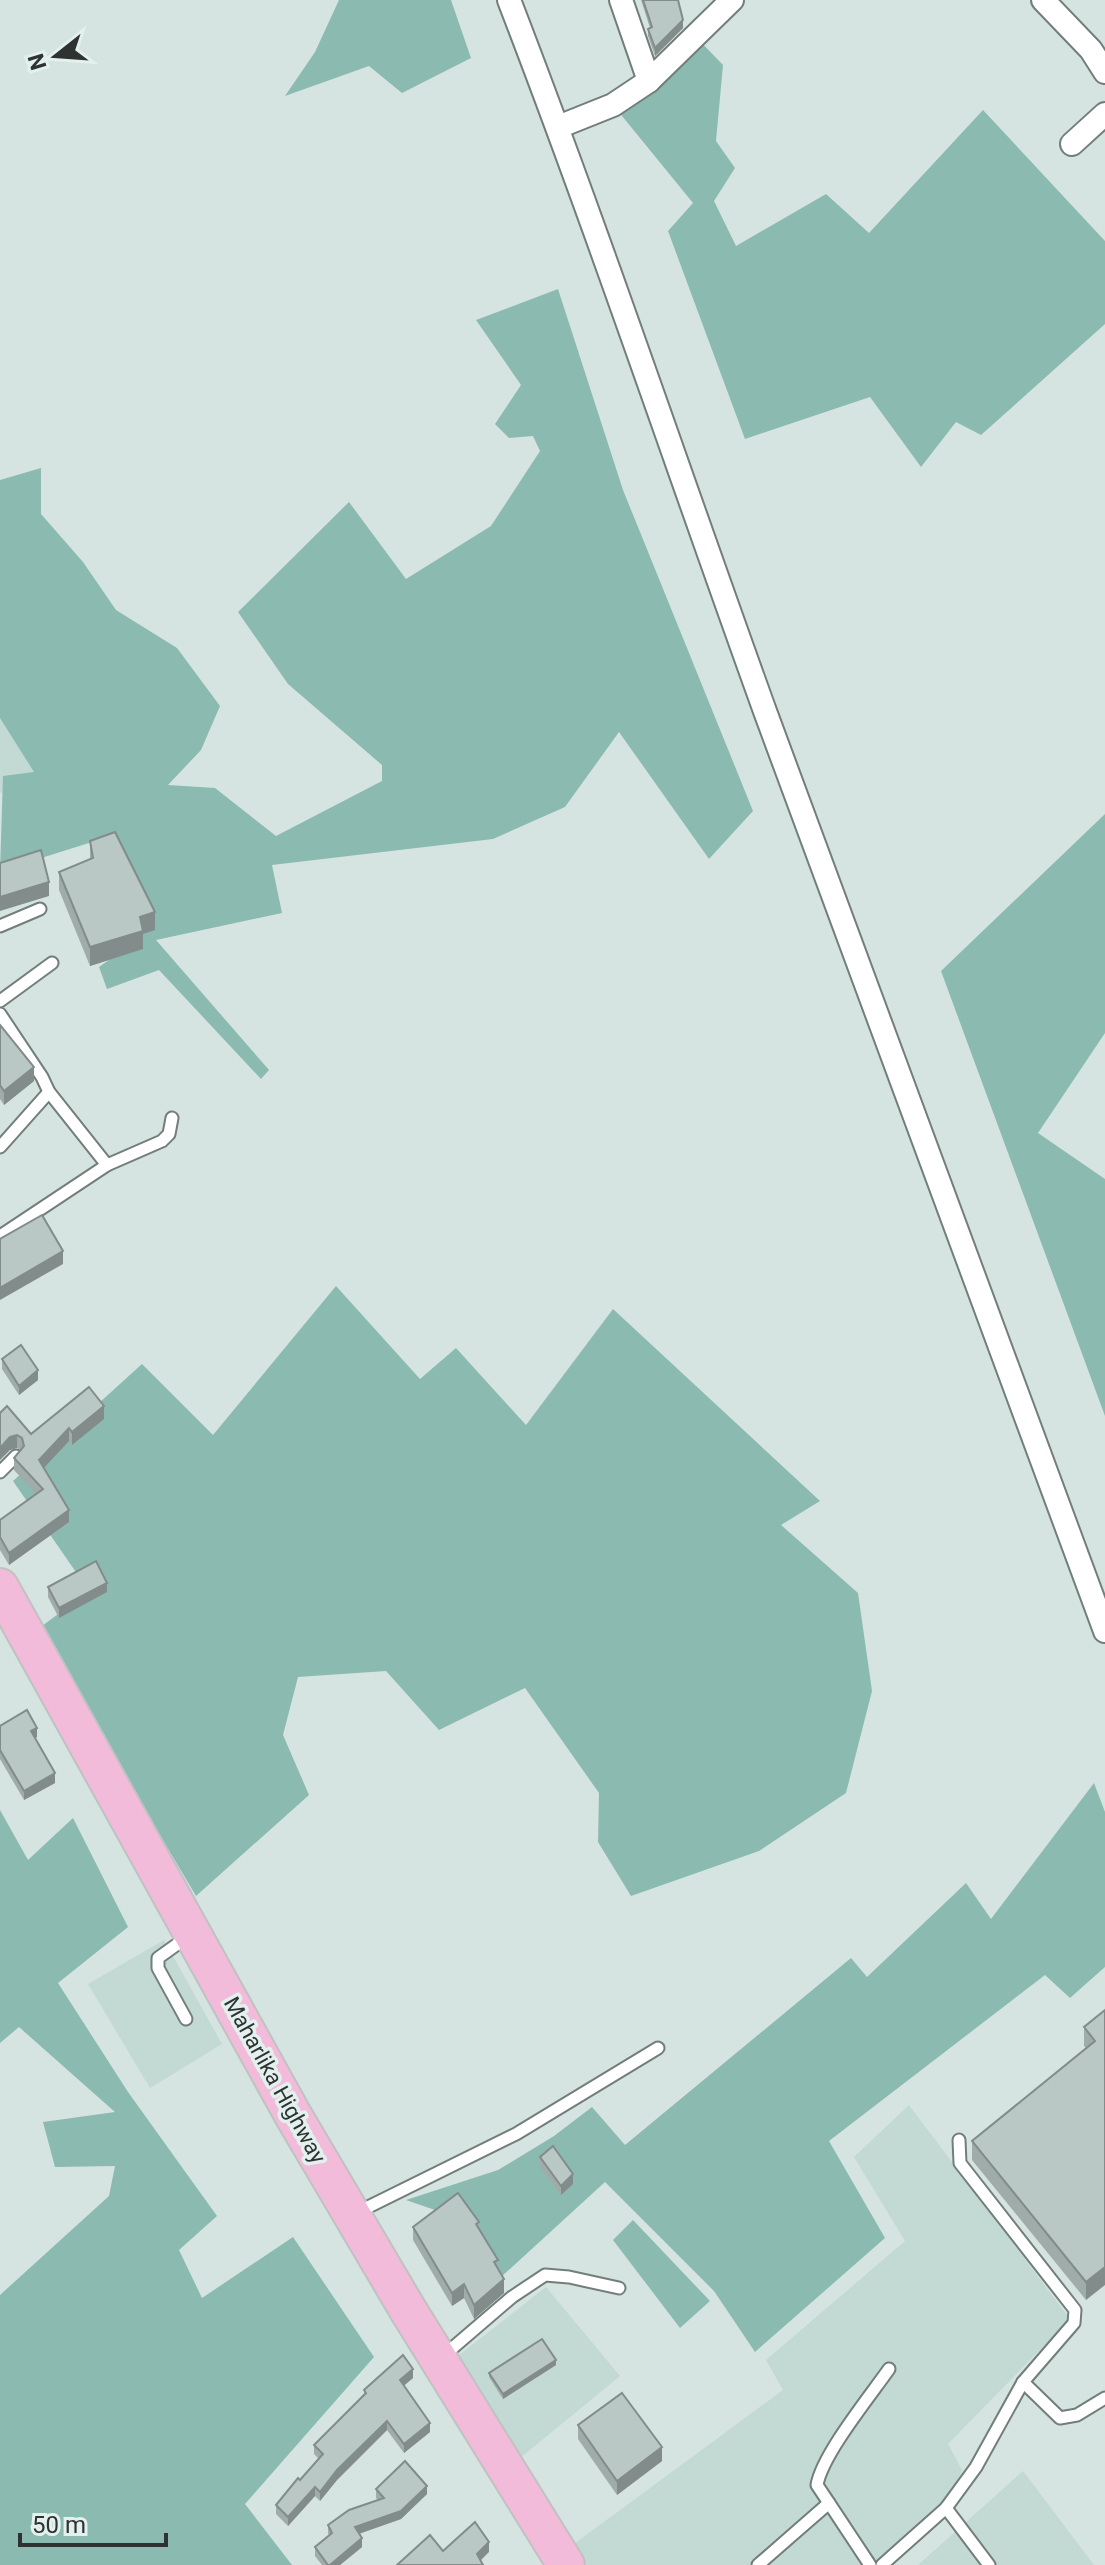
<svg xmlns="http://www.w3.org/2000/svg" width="1105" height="2565" viewBox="0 0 1105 2565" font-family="Roboto,sans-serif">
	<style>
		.built { fill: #c2d9d4 }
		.green { fill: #8bbab0 }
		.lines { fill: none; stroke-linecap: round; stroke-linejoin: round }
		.lane-casing { stroke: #727e7b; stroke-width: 15 }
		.street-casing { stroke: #727e7b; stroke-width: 26 }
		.primary-casing { stroke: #c0c2c2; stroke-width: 40 }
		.lane { stroke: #fff; stroke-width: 11 }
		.street { stroke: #fff; stroke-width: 22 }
		.primary { stroke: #f1bbd9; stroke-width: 36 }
		.wall { fill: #a0aca9 }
		.shaded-wall { fill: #828c8a }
		.building { fill: #bac8c5; stroke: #828c8a; stroke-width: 2 }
		.labels { text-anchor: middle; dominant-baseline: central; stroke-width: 7; stroke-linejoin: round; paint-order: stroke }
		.street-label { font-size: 22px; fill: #2e3332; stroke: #e3f1ee }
	</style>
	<rect width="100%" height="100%" fill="#d6e4e1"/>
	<!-- built -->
	<g class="built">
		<polygon points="0,696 49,777 0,793"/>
		<polygon points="164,1940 222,2044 150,2088 88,1984"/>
		<polygon points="909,2105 1070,2319 948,2444 962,2470 949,2504 872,2565 587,2565 574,2544 783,2390 766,2360 905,2241 854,2157"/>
		<polygon points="546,2287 620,2376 519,2459 454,2359"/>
		<polygon points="1023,2471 1094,2565 918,2565"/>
	</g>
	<!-- green -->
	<g class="green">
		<polygon points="339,0 451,0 471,58 402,93 369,66 285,96 315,52"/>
		<polygon points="695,36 723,65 716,141 735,168 714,201 736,246 826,194 869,233 983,110 1105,241 1105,324 981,435 956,422 921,467 870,397 745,439 668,231 693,203 618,111"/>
		<polygon points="558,289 623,490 753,811 709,859 619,732 565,807 493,839 272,865 282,913 156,940 269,1070 261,1079 159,970 107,989 99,967 126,948 92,842 0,871 3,776 34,772 0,718 0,480 41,468 41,514 83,562 116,610 177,648 220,706 201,750 168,785 215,788 276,836 382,781 382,765 288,684 238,612 349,502 406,579 491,526 540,451 533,436 509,438 495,424 521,385 476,320"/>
		<polygon points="1105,814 1105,1033 1038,1133 1105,1179 1105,1416 941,971"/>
		<polygon points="336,1286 420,1379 456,1348 526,1425 613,1309 820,1501 781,1525 858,1593 872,1691 846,1793 759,1851 631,1896 598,1842 599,1793 525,1688 439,1730 386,1671 298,1677 283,1735 309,1795 196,1896 38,1629 89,1591 13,1481 142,1364 213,1435"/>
		<polygon points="1094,1783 1105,1812 1105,1967 1070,1998 1045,1975 829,2141 885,2238 755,2352 714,2291 605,2182 489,2288 435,2210 406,2200 498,2170 554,2136 592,2107 625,2145 851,1958 867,1977 966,1883 991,1919"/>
		<polygon points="0,1810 28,1860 73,1818 128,1927 58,1983 128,2092 217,2216 179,2250 202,2298 293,2237 374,2357 245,2504 292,2565 0,2565 0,2295 109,2196 115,2166 55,2167 43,2122 115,2112 19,2027 0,2043"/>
		<polygon points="633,2220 710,2301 680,2328 613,2240"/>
	</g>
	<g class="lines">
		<defs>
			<g id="lane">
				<polyline points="0,926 40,909"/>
				<polyline points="0,1001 52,963"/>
				<polyline points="0,1014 42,1077 49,1092 0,1147"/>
				<polyline points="49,1092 107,1165"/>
				<polyline points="0,1236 107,1165 162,1141 169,1134 172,1118"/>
				<polyline points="0,1472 16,1456"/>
				<polyline points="186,2019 158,1968 158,1958 190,1935"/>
				<polyline points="356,2213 516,2134 658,2048"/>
				<polyline points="442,2357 512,2297 545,2275 569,2277 619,2288"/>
				<polyline points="1023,2382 1060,2418 1077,2415 1105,2398"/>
				<path d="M 829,2503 L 817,2485 C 822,2455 870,2396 889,2369"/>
				<polyline points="946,2508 989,2565"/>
				<polyline points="758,2565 829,2503 870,2565"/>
				<polyline points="882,2565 946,2508 976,2467 1023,2382 1074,2323 1075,2310 960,2163 959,2140"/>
			</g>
			<g id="street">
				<path d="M 509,0 C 600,236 680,476 766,714 C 877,1021 991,1326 1105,1631"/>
				<polyline points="621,0 649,81"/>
				<polyline points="1043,0 1091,50 1105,72"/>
				<polyline points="558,127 613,105 649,81 732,0"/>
				<polyline points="1072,144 1105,114"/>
			</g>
			<polyline id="primary" points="0,1587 293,2115 408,2310 566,2565"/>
		</defs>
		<!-- lane casing -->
		<use href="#lane" class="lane-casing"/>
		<!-- street casing -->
		<use href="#street" class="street-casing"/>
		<!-- primary casing -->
		<use href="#primary" class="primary-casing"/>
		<!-- lane -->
		<use href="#lane" class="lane"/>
		<!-- street -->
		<use href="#street" class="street"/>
		<!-- primary -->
		<use href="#primary" class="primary"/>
	</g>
	<!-- wall -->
	<g class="wall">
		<polygon points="641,0 678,0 683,28 655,56 648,36 648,29 650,28"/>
		<polygon points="90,841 155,930 143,934 143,949 90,966 59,890 59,872 90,859"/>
		<polygon points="0,1025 34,1081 4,1105 0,1099"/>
		<polygon points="2,1359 38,1380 19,1395 2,1369"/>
		<polygon points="0,1413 31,1434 104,1419 72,1445 69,1441 44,1468 69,1522 9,1565 0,1550 0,1520 36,1494 14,1470 14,1458 21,1450 17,1448 10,1450"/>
		<polygon points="48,1587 107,1592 59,1618 48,1597"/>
		<polygon points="0,1726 37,1737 35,1738 55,1783 24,1800 0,1759"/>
		<polygon points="1105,2010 1086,2300 972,2160 972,2141 1086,2048 1084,2046 1084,2027"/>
		<polygon points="540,2157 573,2184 561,2195 540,2167"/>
		<polygon points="413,2227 479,2229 498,2268 504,2293 474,2319 464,2298 452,2306 413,2240"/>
		<polygon points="556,2365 503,2399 489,2377 489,2373"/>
		<polygon points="413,2378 404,2385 430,2432 404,2453 387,2430 337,2480 320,2501 315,2496 288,2526 276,2514 276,2505 319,2459 314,2454 314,2445 364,2394 364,2390"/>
		<polygon points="578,2425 662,2461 617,2495 578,2439"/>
		<polygon points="376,2489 427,2494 401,2519 359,2534 362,2547 340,2565 322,2565 315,2556 315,2547 329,2536 328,2533 328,2525 378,2500 376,2498"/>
	</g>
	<!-- shaded-wall -->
	<g class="shaded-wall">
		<polygon points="683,20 683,28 655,56 655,48"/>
		<polygon points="49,882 49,896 0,911 0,897"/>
		<polygon points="155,912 155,930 143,934 143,949 90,966 90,947 140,917"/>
		<polygon points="34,1067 34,1081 4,1105 4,1091"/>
		<polygon points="63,1251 63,1264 0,1300 0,1288"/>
		<polygon points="38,1370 38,1380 19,1395 19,1386"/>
		<polygon points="104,1406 104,1419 72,1445 72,1432"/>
		<polygon points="69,1428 69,1441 39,1473 39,1460"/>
		<polygon points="17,1435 17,1448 10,1450 0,1460 0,1448 10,1437"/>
		<polygon points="69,1510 69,1522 9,1565 9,1553"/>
		<polygon points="107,1583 107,1592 59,1618 59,1608"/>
		<polygon points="37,1728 37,1737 31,1741 31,1731"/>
		<polygon points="55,1773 55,1783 24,1800 24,1791"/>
		<polygon points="573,2174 573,2184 561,2195 561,2186"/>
		<polygon points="1105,2267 1105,2285 1086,2300 1086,2282"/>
		<polygon points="504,2279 504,2293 474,2319 474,2305"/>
		<polygon points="464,2284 464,2298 452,2306 452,2293"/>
		<polygon points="556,2360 556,2365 503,2399 503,2394"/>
		<polygon points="413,2369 413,2378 400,2389 400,2380"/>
		<polygon points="387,2421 387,2430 337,2480 320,2501 320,2492 337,2470"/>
		<polygon points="430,2423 430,2432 404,2453 404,2444"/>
		<polygon points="662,2447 662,2461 617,2495 617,2481"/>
		<polygon points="427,2486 427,2494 401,2519 355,2535 355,2527"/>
		<polygon points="315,2487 315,2496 288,2526 288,2517"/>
		<polygon points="362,2538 362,2547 340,2565 330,2565"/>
		<polygon points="489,2542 489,2552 477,2564 477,2554"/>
	</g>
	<!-- building -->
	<g class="building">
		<polygon points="643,0 678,0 683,20 655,48 648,29 652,27"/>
		<polygon points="115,832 155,912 140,917 143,931 90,947 59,872 93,858 90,841"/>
		<polygon points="41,850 49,882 0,897 0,863"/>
		<polygon points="0,1025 34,1067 4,1091 0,1085"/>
		<polygon points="42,1215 63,1251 0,1288 0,1239"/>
		<polygon points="21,1345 38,1370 19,1386 2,1359"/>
		<polygon points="89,1387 104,1406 72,1432 69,1428 39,1460 69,1510 9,1553 0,1537 0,1520 43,1489 14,1458 24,1446 22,1438 17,1435 10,1437 0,1448 0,1413 7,1406 31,1434"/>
		<polygon points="96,1561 107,1583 59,1608 48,1587"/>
		<polygon points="27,1710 37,1728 31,1731 55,1773 24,1791 0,1750 0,1726"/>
		<polygon points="1105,2010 1105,2267 1086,2282 972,2141 1095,2041 1084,2027"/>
		<polygon points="553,2146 573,2174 561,2186 540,2157"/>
		<polygon points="458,2193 479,2222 476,2224 498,2260 494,2262 504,2279 474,2305 464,2284 452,2293 413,2227"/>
		<polygon points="542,2339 556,2360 503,2394 489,2373"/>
		<polygon points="403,2355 413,2369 400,2380 430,2423 404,2444 387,2421 337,2470 320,2492 315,2487 288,2517 276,2505 298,2478 300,2480 323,2454 314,2445 366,2393 364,2390"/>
		<polygon points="622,2393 662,2447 617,2481 578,2425"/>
		<polygon points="405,2461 427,2486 401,2511 355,2527 362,2538 330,2565 328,2565 315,2547 332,2533 328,2525 349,2510 384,2498 376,2489"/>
		<polygon points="475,2522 489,2542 477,2554 483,2565 397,2565 430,2535 443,2551"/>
	</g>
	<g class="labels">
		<!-- street labels -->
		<g class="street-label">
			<text transform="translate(275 2080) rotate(61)">Maharlika Highway</text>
		</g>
	</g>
	<!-- north arrow -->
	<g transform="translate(56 56) rotate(253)" stroke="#e3f1ee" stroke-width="6" paint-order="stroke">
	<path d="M0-6L14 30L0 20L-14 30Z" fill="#2e3332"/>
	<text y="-12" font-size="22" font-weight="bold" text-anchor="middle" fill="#2e3332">N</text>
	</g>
	<!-- scale -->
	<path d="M20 2533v12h146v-12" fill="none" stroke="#2e3332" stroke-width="4"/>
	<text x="32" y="2533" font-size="24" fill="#2e3332" stroke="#e3f1ee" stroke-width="6" paint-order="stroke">50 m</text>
</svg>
